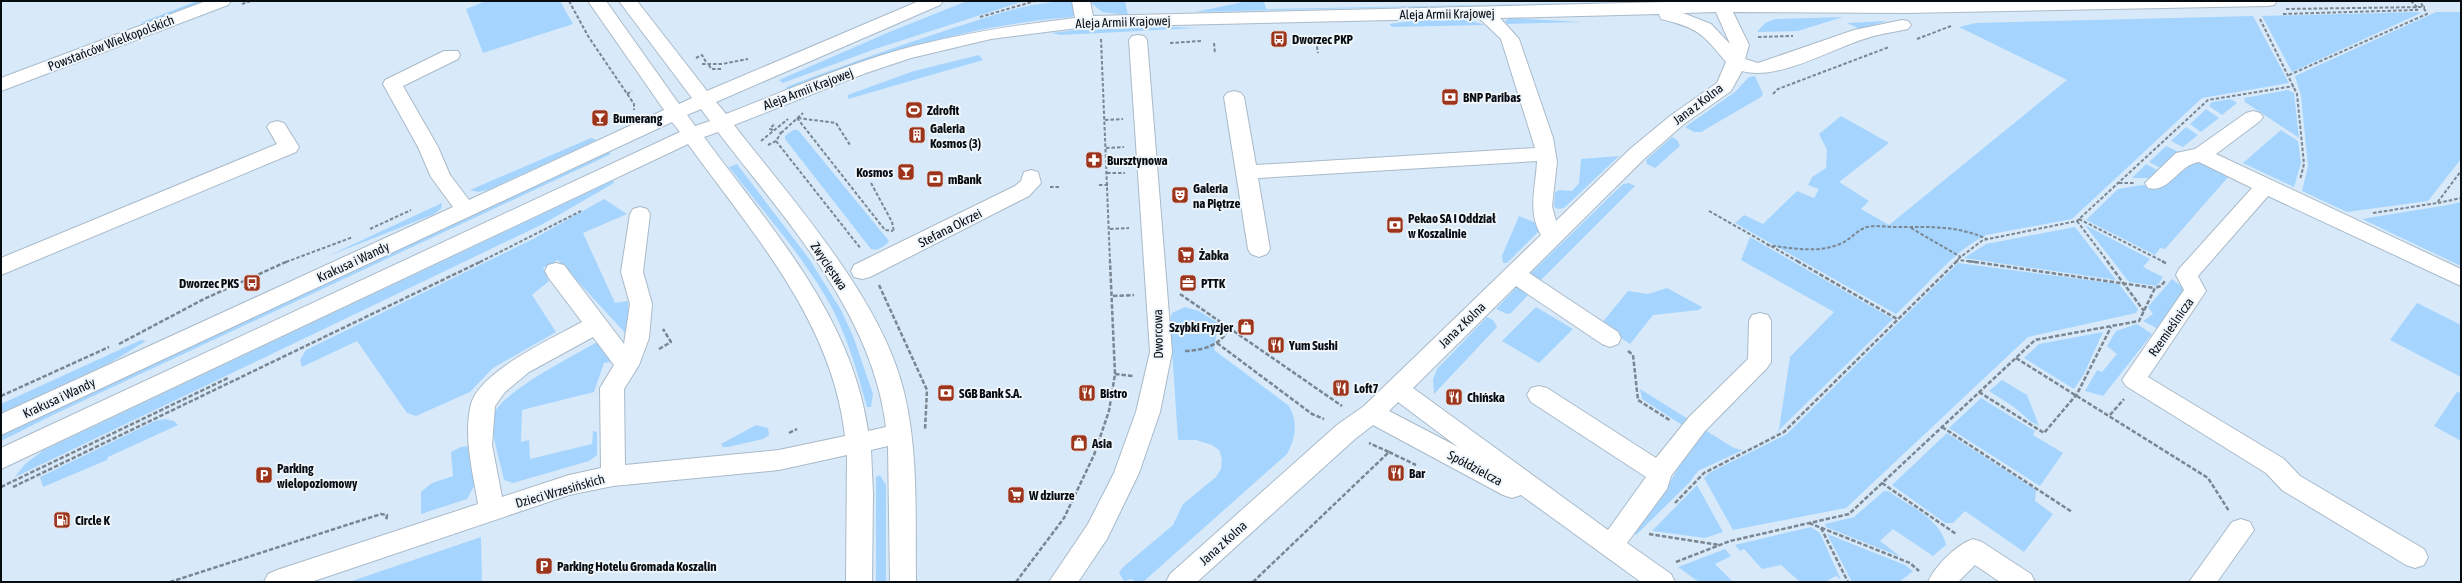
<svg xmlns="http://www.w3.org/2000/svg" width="2462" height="583" viewBox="0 0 2462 583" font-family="'Asap Condensed',sans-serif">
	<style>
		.green { fill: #a5d5fe }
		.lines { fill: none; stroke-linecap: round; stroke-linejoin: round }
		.minor-casing { stroke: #a9bac9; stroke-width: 2 }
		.path-far1 { stroke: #7a8691; stroke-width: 2; stroke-dasharray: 3.5 2; stroke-linecap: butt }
		.path { stroke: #7a8691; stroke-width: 2.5; stroke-dasharray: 4.5 2; stroke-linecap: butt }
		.minor { fill: #fff; fill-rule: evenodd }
		.labels { text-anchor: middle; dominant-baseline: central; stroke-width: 4; stroke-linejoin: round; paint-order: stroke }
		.street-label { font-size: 13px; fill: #070c11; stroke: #eef5fb }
		.poi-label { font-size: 13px; font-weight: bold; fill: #070c11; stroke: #eef5fb; text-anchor: start }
	</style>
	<rect width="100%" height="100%" fill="#d8e9f9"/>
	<!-- green -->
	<g class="green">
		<polygon points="197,1 201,1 198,5 151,23 140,23"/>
		<polygon points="486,1 560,1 573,24 483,53 466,9"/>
		<polygon points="967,1 1024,1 878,48 783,83 779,80 887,33"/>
		<path d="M 1073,1 L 1074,15 L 1072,17 C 971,25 882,53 788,89 L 786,87 C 839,67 892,48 947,30 C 989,17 1028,1 1073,1 Z"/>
		<polygon points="1089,1 1125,1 1128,15 1102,12"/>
		<polygon points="1264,1 1266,9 1679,1 1195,12 1243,2"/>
		<polygon points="2416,12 2421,13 2292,72 2262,16"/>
		<polygon points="2436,12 2461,12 2461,159 2428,201 2347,212 2302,191 2308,166 2301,96 2295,76"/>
		<path d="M 2253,16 L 2289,83 L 2202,98 L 2072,219 L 1986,235 C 1951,253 1925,288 1896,314 L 1735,223 L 1744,215 L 1763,224 L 1797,191 L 1814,198 L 1819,189 L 1808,185 L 1812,177 L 1826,168 L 1827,150 L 1819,134 L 1841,116 L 1889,143 L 1839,182 L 1869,201 L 1861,209 L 1889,225 L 2067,80 L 1959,27 L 1976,23 Z"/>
		<polygon points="1843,17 1798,31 1757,32 1765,23 1775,19"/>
		<polygon points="1510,18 1582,22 1507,24 1505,21"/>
		<polygon points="1463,19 1486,25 1392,27 1389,24 1419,20"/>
		<polygon points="1887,21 1860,29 1847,23"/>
		<polygon points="1170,27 1197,28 1061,35 1051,33 1076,30"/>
		<polygon points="979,55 983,60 848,99 848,95 853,93 914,71"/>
		<polygon points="1755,76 1763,94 1761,97 1701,132 1694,132 1685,127 1735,92 1749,77"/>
		<polygon points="2288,90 2294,93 2299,138 2245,102 2244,98"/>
		<polygon points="2231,99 2237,103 2222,115 2209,106 2212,102"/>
		<polygon points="2206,109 2219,118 2201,132 2190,124"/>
		<polygon points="2186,127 2198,135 2183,147 2171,141"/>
		<path d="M 793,130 L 798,130 L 889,241 C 884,247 878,251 871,249 L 785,139 L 785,136 Z"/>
		<polygon points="2281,130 2298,141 2301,163 2294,187 2243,163"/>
		<polygon points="1672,137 1677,140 1680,146 1655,168 1647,164 1646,160"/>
		<polygon points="591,138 597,140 488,190 478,192 470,190"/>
		<polygon points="2166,146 2179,152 2161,168 2149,162"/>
		<polygon points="609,152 611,154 55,414 1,441 1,435"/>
		<polygon points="1619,156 1564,208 1558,209 1554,207 1555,192 1560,190 1572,191 1579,183 1581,159"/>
		<polygon points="2202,163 2229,176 2165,249 2160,248 2155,255 2086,220 2118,189 2142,185 2161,186 2184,164"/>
		<path d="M 737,164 L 810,260 L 841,310 L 853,336 L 873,394 L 871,407 L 867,407 C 858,375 849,342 834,312 C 807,260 765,214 729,167 Z"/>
		<polygon points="2146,164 2159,171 2150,178 2132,178"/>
		<polygon points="612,181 614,181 614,183 543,224 15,477 25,464 44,450"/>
		<polygon points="1629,183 1635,186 1537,284 1530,274 1623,184"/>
		<polygon points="604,199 627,214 583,233 615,303 628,301 629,337 558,260 543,268 549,281 532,295 556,332 493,368 470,392 416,416 407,413 357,341 302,367 300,360 306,350 533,239"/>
		<polygon points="2461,202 2461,266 2362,219 2448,205"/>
		<polygon points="442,203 441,209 432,215 328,256"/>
		<polygon points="1519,216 1536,223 1539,231 1507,263 1503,263 1502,256"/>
		<polygon points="2085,225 2150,259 2143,267 2163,277 2157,286 2129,282"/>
		<polygon points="2075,227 2116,280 1964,258 1986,244"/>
		<polygon points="1750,237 1893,319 1775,434 1779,429 1790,357 1834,312 1741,260"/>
		<polygon points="1958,263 2119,284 2138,309 2136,313 2028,337 1846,508 1733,530 1704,478 1709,473 1787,434"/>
		<polygon points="2172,279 2186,290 2158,329 2143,321 2153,314 2148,307"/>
		<polygon points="1517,287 1531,292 1511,313 1507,314 1496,309"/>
		<polygon points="1667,288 1702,307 1699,310 1653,315 1630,344 1601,324 1628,291 1648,294"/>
		<polygon points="2417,303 2461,325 2461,377 2390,340"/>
		<path d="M 1185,307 L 1199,311 L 1218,323 L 1214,350 L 1289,406 C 1298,423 1296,437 1287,454 L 1143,582 L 1135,582 L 1132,579 L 1124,581 L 1119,573 L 1122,568 L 1173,525 L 1183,504 L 1216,477 L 1221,469 L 1222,459 L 1219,450 L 1212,445 L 1196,440 L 1178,440 L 1170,319 L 1172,313 Z"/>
		<polygon points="1536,307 1573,329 1539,363 1502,341"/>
		<polygon points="1487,317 1493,320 1497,327 1434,394 1433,379 1437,369"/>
		<polygon points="2137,324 2152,334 2103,396 2085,391 2097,370 2102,372 2117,354 2107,346 2116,331"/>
		<polygon points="2103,332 2084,374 2074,389 2024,358 2039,344"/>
		<polygon points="141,340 146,341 108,364 1,413 1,404"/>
		<path d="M 599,341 L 617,361 L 604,363 L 594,392 L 522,410 L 521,442 L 529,440 L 530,459 L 592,444 L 593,431 L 597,432 L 597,455 L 589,461 L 513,483 L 504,480 C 501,465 491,433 492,419 C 494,395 577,354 599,341 Z"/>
		<polygon points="2002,380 2027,395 2039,426 2030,421 2014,407 1989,391"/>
		<polygon points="1640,389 1688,419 1682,425 1642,399"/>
		<polygon points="2457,392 2461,393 2461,441 2434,426"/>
		<polygon points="1981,398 2035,431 2033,435 2063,453 2040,486 1949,428"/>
		<polygon points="165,419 174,421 178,425 108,457 107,460 43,487 40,477 155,421"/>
		<polygon points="756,425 768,428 769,435 763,439 728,447 723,447 721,444"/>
		<polygon points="1705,430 1734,448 1743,450 1698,471 1689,483 1636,535 1629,531 1661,499 1684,457"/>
		<polygon points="1947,433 2036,490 2035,501 2053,514 2024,552 1965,511 1953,523 1945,523 1892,485"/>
		<polygon points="469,446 475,484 467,499 421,514 421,492 432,483 453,476 451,452 461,447"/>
		<polygon points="880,475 886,485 886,582 876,582 876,477"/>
		<polygon points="1697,485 1723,532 1705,538 1652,531"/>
		<path d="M 1884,491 L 1888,491 C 1908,505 1941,519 1946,545 L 1933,556 L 1893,529 L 1880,541 L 1901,557 L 1826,527 L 1825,524 L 1854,517 Z"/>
		<polygon points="1811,527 1820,533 1841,580 1836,576 1825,582 1800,582 1781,565 1762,569 1744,549 1740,551 1735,545"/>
		<polygon points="1827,534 1905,565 1913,571 1899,582 1852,582"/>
		<polygon points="481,537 482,582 349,582"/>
		<polygon points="1725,549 1731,556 1715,564 1733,582 1699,582 1678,567"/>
	</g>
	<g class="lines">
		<defs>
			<g id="minor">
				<polygon points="206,1 231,1 228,5 1,91 1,78"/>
				<path d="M 588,1 L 606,1 L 679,104 L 692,98 L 619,1 L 637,1 L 707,91 L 919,1 L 943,1 L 940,5 L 716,102 L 726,114 C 783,92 840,67 899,50 C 957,34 1016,25 1075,18 L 1072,1 L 1090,1 L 1093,16 L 1710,1 L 2277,1 L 2274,5 L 2268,6 L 1905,13 L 1733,12 L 1749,45 L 1745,59 L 1758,63 L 1854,30 L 1902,20 L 1908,21 L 1911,25 L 1908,29 C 1894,32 1878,34 1864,39 C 1829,50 1778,81 1742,71 L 1731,91 L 1684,124 L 1644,159 L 1529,273 L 1618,332 L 1621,338 L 1618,344 L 1610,347 L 1602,344 L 1516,286 L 1413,388 L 1608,530 L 1646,477 L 1531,402 L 1527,395 L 1531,388 L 1539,386 L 1547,388 L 1656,458 L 1689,417 L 1748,359 L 1749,321 L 1752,315 L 1760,313 L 1768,315 L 1771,321 L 1771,362 L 1767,368 L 1705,431 L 1671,476 L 1667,489 L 1627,543 L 1671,574 L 1675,582 L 1641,582 L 1521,495 L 1512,498 L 1503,495 L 1373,425 L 1355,439 L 1197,582 L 1166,582 L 1170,574 L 1337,425 L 1364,406 L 1541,235 C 1527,211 1536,187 1537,161 L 1258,178 L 1270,249 L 1267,254 L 1259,257 L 1251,254 L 1248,249 L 1224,97 L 1227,93 L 1234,91 L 1241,93 L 1244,97 L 1256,165 L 1535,148 L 1501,39 L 1479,18 L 1085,27 L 991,39 L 911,58 L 866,73 L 734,125 C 792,200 882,299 904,392 C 919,454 915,519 916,582 L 890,582 L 888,446 L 871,450 L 873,494 L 872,582 L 846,582 L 847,455 L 779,470 L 613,486 L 569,495 L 311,582 L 264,582 L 268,574 L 277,570 L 478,504 C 473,472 463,437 471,404 C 480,371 553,338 582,322 L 548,277 L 545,271 L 548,265 L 556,263 L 564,265 L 624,344 L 630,304 L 621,272 L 630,214 L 633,209 L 640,207 L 647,209 L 650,214 L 643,272 L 652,304 L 649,338 L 639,365 L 624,389 L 625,465 L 779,450 L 845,436 C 832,321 753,234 688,144 L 1,469 L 1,448 L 680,132 L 672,122 L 1,435 L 1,414 L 453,207 L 431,177 L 418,147 L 383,84 L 385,80 L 444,51 L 458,51 L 460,55 L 458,59 L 403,86 L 438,147 L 450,175 L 469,200 L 664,110 ZM 1716,12 L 1730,44 L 1711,24 L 1683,13 ZM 1659,14 L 1661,19 C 1698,28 1702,33 1726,62 L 1717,83 L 1670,116 L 1630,149 L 1556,221 L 1552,206 L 1557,162 L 1553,138 L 1519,39 L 1500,18 ZM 701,109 L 710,121 L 695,126 L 687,115 ZM 718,132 C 786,221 872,312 886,427 L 868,431 C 852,316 770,227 704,137 ZM 593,337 L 614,365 L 600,388 L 601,468 L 569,475 L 502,497 L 492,445 L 495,406 L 505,392 L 529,372 ZM 1398,402 L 1458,447 L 1389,411 Z"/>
				<polygon points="1138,35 1144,36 1147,40 1172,352 1160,412 1139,473 1107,539 1078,582 1049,582 1088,524 1114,473 1136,412 1150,352 1129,40 1132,36"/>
				<path d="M 2253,111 L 2260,113 L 2263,117 L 2260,121 L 2216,154 L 2461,269 L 2461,286 L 2268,196 L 2198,276 L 2206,291 L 2148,377 L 2284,459 L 2300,476 L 2424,549 L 2428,557 L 2424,565 L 2415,568 L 2406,565 L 2282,490 L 2266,473 L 2126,386 L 2122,380 L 2184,290 L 2176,275 L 2179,269 L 2252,188 L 2199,162 C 2178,165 2169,194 2148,188 L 2145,183 L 2176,153 L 2195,149 L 2246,113 Z"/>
				<polygon points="277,121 284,123 299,147 296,152 1,275 1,258 277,144 267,127 270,123"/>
				<polygon points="1031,170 1038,172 1041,183 1029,196 870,277 862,279 854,277 851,271 854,265 1015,186 1021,181 1024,172"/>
				<polygon points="2241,519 2250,522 2254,530 2217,582 2189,582 2232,522"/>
				<path d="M 1973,539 L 1982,542 L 2031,574 L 2035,582 L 2000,582 L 1975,565 L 1958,582 L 1928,582 C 1935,566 1956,545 1973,539 Z"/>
			</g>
		</defs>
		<!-- minor casing -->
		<use href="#minor" class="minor-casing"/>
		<!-- path-far1 -->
		<g class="path-far1">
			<polyline points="569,1 588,36 634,104 634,110"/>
			<polyline points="242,4 251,1"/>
			<polyline points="2286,9 2425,7"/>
			<polyline points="2283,14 2417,10 2418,8 2411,1"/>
			<polyline points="980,17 1035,1"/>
			<polyline points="2260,19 2297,94 2304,164 2300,180"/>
			<polyline points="1758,37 1793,36"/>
			<polyline points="1101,39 1110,262"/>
			<polyline points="1917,39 1951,26"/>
			<polyline points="1316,41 1318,53"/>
			<polyline points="1170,43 1201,41"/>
			<polyline points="1214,43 1215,54"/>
			<polyline points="696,58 702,55 706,62"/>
			<polyline points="702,64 722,64 748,59"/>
			<polyline points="709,65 711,69 722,69"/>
			<polyline points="2289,75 2427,14 2421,3"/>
			<polyline points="627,94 632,91"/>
			<polyline points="1773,94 1778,89 1889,47"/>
			<polyline points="797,118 885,230 893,231"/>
			<polyline points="798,118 836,123 850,145"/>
			<polyline points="1105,120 1123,119"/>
			<polyline points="773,130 770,129 775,123"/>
			<polyline points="781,133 803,113"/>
			<polyline points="761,141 788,119"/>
			<polyline points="776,141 861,249"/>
			<polyline points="768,145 776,141 781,133 778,132"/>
			<polyline points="1106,148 1124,147"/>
			<polyline points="1107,173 1125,173"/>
			<polyline points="871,183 892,222 894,232"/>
			<polyline points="2119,183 2134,183"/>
			<polyline points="1099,185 1108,185"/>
			<polyline points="1050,187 1061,187"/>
			<polyline points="2438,203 2461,198"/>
			<polyline points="1709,211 1799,262"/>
			<polyline points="2373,213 2437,203 2461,171"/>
			<polyline points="2079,219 2164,262"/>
			<polyline points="2077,221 2108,262"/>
			<polyline points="1911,228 1961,257"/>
			<polyline points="370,229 411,210"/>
			<polyline points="1110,229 1129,228"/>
			<path d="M 1767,245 C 1791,248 1819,254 1842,243 C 1851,239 1857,230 1867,227 C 1876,225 1886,227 1895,227 C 1927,227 1957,225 1987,239"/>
			<polyline points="1958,259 1983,240 2077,221 2208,100 2294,86"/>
			<polyline points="286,262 353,237"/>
			<polyline points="480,262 581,211"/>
			<polyline points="1956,262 1958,260 1975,262"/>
		</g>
		<!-- path -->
		<g class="path">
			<polyline points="1797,261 1897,319"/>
			<polyline points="1968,261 2155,288"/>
			<polyline points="2107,261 2144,311"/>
			<polyline points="2162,261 2167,264"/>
			<polyline points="879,285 927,390 925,430"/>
			<polyline points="1180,294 1342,406"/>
			<polyline points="1113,296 1134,295"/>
			<polyline points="1217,343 1312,414 1324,419"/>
			<polyline points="119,344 204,299 288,261"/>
			<polyline points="659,349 671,342 663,329"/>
			<path d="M 1185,351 C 1204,350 1219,346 1229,329"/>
			<polyline points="1628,351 1633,355 1638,400 1671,421"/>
			<polyline points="2016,358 2208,478 2229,511"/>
			<polyline points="1115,374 1133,376"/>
			<polyline points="1979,392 2044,433 2077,394 2111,327"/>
			<polyline points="1,396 109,347"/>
			<polyline points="2110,415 2124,399"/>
			<polyline points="1942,427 2072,512"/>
			<polyline points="789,433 797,429"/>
			<polyline points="1389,452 1416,465"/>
			<polyline points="1882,483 1956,534"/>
			<polyline points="1,487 228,378"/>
			<polyline points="13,487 482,261"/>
			<polyline points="1675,503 1704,473 1784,432 1957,261"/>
			<polyline points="1809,523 1910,563 1919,571"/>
			<polyline points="1821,528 1848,582"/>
			<polyline points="1649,534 1719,545"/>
			<polyline points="1676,562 1730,541 1849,514 2035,340 2139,321 2155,288 2161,286 2165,281"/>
			<polyline points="170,582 381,514 387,515 386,521"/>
			<polyline points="1016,582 1064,518 1094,455 1109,411 1115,374 1110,261"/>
			<polyline points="1253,582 1389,452 1369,443"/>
		</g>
		<!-- minor -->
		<use href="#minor" class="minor"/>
	</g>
	<!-- icons -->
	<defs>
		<symbol id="bus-square" viewBox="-11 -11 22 22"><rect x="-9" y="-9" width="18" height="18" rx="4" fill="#9d351c" stroke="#eef5fb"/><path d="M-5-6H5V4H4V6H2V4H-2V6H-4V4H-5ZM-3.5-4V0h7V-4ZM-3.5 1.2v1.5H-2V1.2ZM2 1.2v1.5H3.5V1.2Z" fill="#fff"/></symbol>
		<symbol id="bank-square" viewBox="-11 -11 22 22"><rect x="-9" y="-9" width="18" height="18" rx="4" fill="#9d351c" stroke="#eef5fb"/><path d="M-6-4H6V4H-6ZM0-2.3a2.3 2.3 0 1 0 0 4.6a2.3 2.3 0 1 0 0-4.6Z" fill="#fff"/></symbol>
		<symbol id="stadium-square" viewBox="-11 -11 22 22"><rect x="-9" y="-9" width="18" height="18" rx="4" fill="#9d351c" stroke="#eef5fb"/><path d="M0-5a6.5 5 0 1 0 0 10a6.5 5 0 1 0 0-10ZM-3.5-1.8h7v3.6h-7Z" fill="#fff"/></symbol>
		<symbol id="bar-square" viewBox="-11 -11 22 22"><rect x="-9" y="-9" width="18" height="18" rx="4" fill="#9d351c" stroke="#eef5fb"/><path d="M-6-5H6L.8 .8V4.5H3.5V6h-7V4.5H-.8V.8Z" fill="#fff"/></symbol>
		<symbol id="building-square" viewBox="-11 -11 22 22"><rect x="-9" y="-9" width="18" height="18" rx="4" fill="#9d351c" stroke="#eef5fb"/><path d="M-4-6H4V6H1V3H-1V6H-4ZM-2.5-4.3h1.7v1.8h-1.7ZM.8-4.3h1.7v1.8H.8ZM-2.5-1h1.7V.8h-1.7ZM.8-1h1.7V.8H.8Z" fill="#fff"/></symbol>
		<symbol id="pharmacy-square" viewBox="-11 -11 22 22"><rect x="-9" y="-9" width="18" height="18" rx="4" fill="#9d351c" stroke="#eef5fb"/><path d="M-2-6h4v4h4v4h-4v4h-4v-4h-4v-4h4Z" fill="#fff"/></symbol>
		<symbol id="theatre-square" viewBox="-11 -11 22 22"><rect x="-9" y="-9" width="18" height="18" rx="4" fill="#9d351c" stroke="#eef5fb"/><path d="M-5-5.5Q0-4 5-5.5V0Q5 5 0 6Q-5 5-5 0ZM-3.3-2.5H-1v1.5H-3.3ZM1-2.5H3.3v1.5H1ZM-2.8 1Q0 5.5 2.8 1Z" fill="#fff"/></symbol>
		<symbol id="supermarket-square" viewBox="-11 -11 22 22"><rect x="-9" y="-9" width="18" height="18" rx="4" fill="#9d351c" stroke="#eef5fb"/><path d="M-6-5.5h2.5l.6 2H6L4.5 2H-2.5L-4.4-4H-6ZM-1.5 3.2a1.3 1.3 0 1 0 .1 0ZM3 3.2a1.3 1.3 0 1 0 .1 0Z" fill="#fff"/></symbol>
		<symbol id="office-square" viewBox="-11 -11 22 22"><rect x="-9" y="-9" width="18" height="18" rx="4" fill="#9d351c" stroke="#eef5fb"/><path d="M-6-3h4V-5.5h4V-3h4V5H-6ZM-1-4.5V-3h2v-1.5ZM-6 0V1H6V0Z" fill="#fff"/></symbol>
		<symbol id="shop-square" viewBox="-11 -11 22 22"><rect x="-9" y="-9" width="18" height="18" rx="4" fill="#9d351c" stroke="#eef5fb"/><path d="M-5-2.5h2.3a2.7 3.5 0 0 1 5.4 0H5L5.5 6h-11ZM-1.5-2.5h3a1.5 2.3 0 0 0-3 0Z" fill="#fff"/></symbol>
		<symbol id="restaurant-square" viewBox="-11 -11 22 22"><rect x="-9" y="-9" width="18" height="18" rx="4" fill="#9d351c" stroke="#eef5fb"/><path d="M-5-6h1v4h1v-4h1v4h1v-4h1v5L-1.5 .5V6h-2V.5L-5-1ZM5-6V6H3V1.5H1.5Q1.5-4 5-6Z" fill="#fff"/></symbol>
		<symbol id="parking-square" viewBox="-11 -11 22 22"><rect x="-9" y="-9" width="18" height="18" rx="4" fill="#9d351c" stroke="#eef5fb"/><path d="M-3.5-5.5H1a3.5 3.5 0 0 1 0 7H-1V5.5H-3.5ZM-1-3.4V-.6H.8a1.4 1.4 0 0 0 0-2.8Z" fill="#fff"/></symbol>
		<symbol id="fuel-square" viewBox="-11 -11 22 22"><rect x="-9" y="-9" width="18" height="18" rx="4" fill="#9d351c" stroke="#eef5fb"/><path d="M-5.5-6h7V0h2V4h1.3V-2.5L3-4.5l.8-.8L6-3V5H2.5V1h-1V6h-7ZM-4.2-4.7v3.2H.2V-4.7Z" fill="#fff"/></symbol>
	</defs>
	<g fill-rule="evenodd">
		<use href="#bus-square" x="1269" y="29" width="20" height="20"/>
		<use href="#bank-square" x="1440" y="87" width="20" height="20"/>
		<use href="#stadium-square" x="904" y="100" width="20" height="20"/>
		<use href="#bar-square" x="590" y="108" width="20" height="20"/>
		<use href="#building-square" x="907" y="125" width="20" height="20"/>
		<use href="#pharmacy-square" x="1084" y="150" width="20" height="20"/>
		<use href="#bar-square" x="896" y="162" width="20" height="20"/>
		<use href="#bank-square" x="925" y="169" width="20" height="20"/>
		<use href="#theatre-square" x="1170" y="185" width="20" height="20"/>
		<use href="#bank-square" x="1385" y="215" width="20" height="20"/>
		<use href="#supermarket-square" x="1176" y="245" width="20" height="20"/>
		<use href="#bus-square" x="242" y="273" width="20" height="20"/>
		<use href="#office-square" x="1178" y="273" width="20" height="20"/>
		<use href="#shop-square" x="1236" y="317" width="20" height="20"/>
		<use href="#restaurant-square" x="1266" y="335" width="20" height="20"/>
		<use href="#restaurant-square" x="1331" y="378" width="20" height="20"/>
		<use href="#bank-square" x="936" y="383" width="20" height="20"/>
		<use href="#restaurant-square" x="1077" y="383" width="20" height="20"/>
		<use href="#restaurant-square" x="1444" y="387" width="20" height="20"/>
		<use href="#shop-square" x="1069" y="433" width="20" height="20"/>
		<use href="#restaurant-square" x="1386" y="463" width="20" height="20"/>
		<use href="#parking-square" x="254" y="465" width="20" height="20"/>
		<use href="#supermarket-square" x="1006" y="485" width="20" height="20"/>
		<use href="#fuel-square" x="52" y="510" width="20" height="20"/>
		<use href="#parking-square" x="534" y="556" width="20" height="20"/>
	</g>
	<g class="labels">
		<!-- street labels -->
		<g class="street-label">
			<text transform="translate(1447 14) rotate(-1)">Aleja Armii Krajowej</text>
			<text transform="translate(1123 22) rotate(-2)">Aleja Armii Krajowej</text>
			<text transform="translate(111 43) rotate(-21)">Powstańców Wielkopolskich</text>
			<text transform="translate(808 89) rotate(-21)">Aleja Armii Krajowej</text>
			<text transform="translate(1698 104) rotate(-37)">Jana z Kolna</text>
			<text transform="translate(950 228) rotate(-27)">Stefana Okrzei</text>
			<text transform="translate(353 262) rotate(-25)">Krakusa i Wandy</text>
			<text transform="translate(829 266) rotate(56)">Zwycięstwa</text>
			<text transform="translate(1462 325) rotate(-44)">Jana z Kolna</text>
			<text transform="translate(2171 327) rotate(-55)">Rzemieślnicza</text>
			<text transform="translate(1158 334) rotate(-91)">Dworcowa</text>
			<text transform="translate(59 398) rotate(-25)">Krakusa i Wandy</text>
			<text transform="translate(1475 468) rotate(28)">Spółdzielcza</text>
			<text transform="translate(560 491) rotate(-16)">Dzieci Wrzesińskich</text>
			<text transform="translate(1223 543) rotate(-42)">Jana z Kolna</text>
		</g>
		<!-- poi labels -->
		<g class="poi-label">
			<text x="1292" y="39">Dworzec PKP</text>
			<text x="1463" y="97">BNP Paribas</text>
			<text x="927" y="110">Zdrofit</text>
			<text x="613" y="118">Bumerang</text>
			<text x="930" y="128">Galeria<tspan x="930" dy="15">Kosmos (3)</tspan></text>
			<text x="1107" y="160">Bursztynowa</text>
			<text x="893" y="172" text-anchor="end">Kosmos</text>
			<text x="948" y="179">mBank</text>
			<text x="1193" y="188">Galeria<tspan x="1193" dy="15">na Piętrze</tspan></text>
			<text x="1408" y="218">Pekao SA I Oddział<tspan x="1408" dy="15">w Koszalinie</tspan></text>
			<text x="1199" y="255">Żabka</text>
			<text x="239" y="283" text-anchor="end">Dworzec PKS</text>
			<text x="1201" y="283">PTTK</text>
			<text x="1233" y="327" text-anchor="end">Szybki Fryzjer</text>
			<text x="1289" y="345">Yum Sushi</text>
			<text x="1354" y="388">Loft7</text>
			<text x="959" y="393">SGB Bank S.A.</text>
			<text x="1100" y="393">Bistro</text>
			<text x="1467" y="397">Chińska</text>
			<text x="1092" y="443">Asia</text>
			<text x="277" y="468">Parking<tspan x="277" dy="15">wielopoziomowy</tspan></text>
			<text x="1409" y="473">Bar</text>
			<text x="1029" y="495">W dziurze</text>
			<text x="75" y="520">Circle K</text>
			<text x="557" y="566">Parking Hotelu Gromada Koszalin</text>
		</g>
	</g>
	<!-- border -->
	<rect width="2462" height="583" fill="none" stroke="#070c11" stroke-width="4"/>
</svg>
